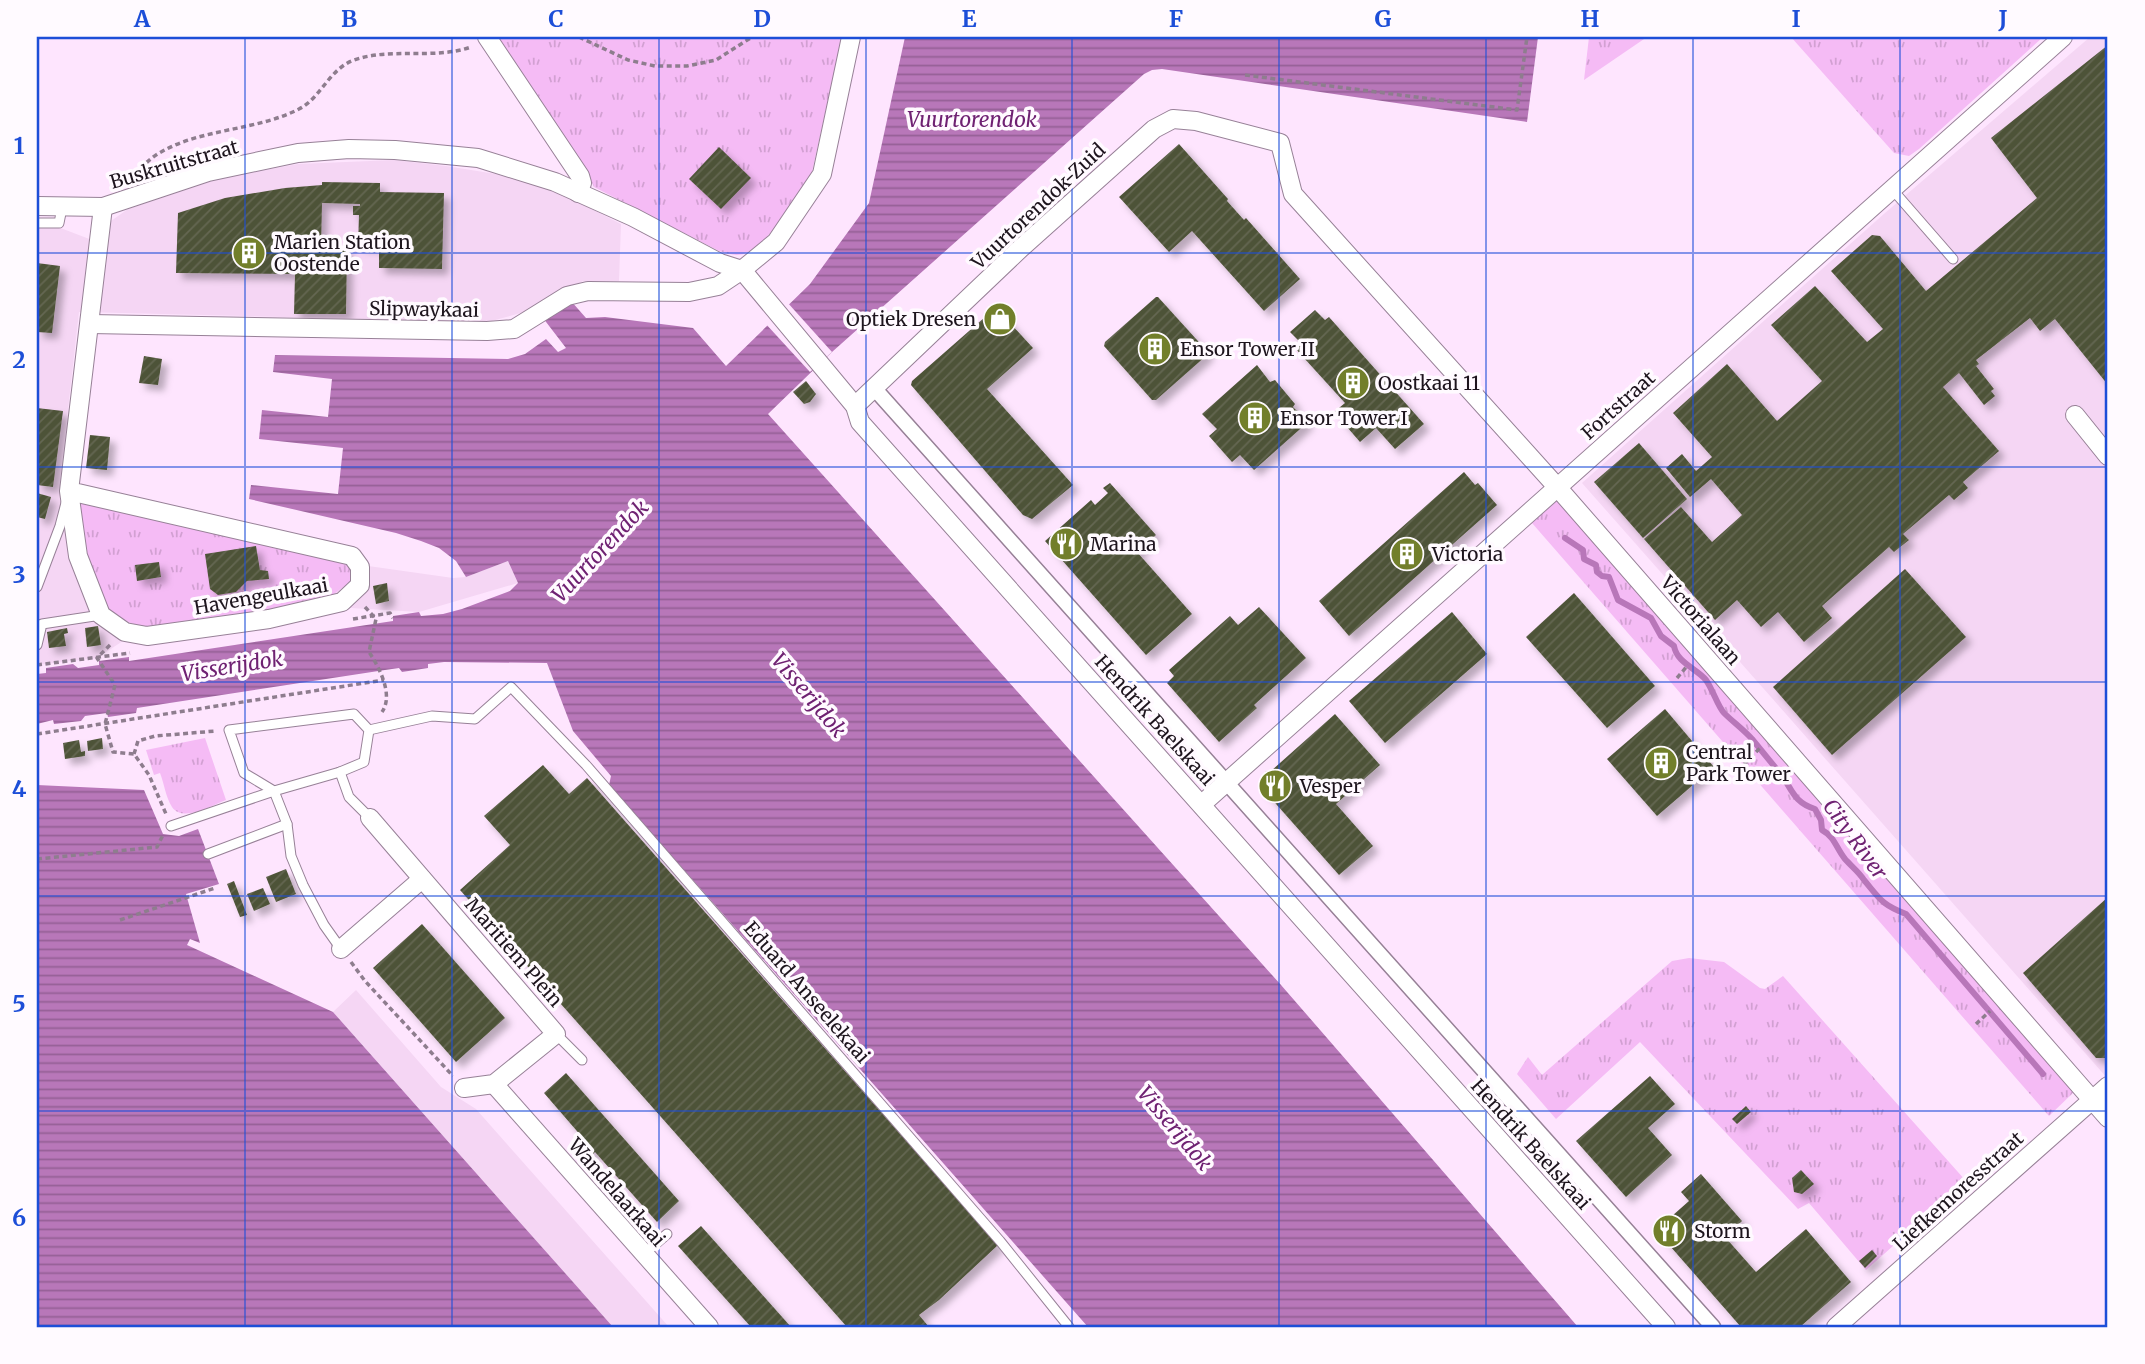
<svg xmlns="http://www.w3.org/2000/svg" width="2145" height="1364" viewBox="0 0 2145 1364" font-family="Merriweather,serif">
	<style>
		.built { fill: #f5d6f4 }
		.grass { fill: url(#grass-tufts) }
		.water { fill: url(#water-rules) }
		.pier { fill: #fee5fe }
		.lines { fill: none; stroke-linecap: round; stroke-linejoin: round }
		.stream { stroke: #b877b9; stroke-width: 6 }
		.building { fill: url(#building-hatch); filter: url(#shadow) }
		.service-casing { stroke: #978197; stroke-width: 11 }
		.pedestrian-casing { stroke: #978197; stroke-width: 17 }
		.minor-casing { stroke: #978197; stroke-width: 20 }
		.path { stroke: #8e7d8e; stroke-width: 3.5; stroke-dasharray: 5 3.5; stroke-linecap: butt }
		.service { stroke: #fff; stroke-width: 9 }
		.pedestrian { stroke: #fff; stroke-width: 14 }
		.minor { stroke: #fff; stroke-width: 18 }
		.grid { fill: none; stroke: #1d4ed8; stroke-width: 2; stroke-opacity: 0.55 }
		.labels { text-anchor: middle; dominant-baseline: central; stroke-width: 7; stroke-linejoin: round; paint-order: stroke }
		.street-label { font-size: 19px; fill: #1d141d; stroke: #fffaff }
		.poi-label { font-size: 19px; fill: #1d141d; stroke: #fffaff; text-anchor: start }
		.water-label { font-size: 21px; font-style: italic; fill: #6f2172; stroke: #fffaff }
		.neatline { fill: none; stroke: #1d4ed8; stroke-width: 2.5 }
		.grid-label { font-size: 23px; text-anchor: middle; font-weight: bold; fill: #1d4ed8 }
	</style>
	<defs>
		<pattern id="grass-tufts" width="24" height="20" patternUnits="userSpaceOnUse" patternTransform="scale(1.75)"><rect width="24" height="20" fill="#f5bbf5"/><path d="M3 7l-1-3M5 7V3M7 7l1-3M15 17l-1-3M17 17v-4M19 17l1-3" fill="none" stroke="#d2a0d2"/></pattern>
		<pattern id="water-rules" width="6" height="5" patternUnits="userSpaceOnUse" patternTransform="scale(1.75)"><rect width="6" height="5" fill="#b877b9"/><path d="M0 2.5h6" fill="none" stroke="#956096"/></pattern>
		<pattern id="building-hatch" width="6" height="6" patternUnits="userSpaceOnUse" patternTransform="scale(1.75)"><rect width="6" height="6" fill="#4e5338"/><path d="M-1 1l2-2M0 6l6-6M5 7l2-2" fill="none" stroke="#646752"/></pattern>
		<filter id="shadow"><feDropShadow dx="6" dy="6" stdDeviation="3.5" flood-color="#0004"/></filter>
	</defs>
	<rect width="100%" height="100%" fill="#fee5fe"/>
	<!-- built -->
	<g class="built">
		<polygon points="2090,37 2108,37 2108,1079 1582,483 1885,213"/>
		<polygon points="394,160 446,166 496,174 532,184 568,197 621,224 619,281 583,281 535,309 488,322 79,312 59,489 125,512 340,562 453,578 466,577 508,561 518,583 419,612 317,606 132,635 97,658 37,665 37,219 105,245 111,221 128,209 210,180 298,164"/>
		<polygon points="356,990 441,1087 476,1109 669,1327 613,1327 333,1012"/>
	</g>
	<!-- grass -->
	<g class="grass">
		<path d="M 495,37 L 842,37 L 812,172 C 799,195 770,243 746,253 C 737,257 729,254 719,251 L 594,187 L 586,170 L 557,131 Z"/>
		<polygon points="1589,37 1647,37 1584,80"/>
		<polygon points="1791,37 2043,37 1919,149 1909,156 1894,153"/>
		<polygon points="1559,498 2076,1090 2049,1116 1532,523"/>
		<polygon points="76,501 340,562 354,568 354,579 323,602 146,629 116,617 101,600 83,551"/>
		<path d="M 205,738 L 226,800 C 213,805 183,823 172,807 C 166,798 164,783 160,773 L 154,775 L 146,750 Z"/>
		<polygon points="1689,958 1724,962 1760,988 1765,989 1783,976 1966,1181 1866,1270 1809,1203 1798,1209 1640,1042 1556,1119 1517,1074 1528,1057 1542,1075 1672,961"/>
	</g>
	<!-- water -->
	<g class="water">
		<polygon points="905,37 1538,37 1527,122 1162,69 1152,70 1144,74 832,352 768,414 1281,985 1578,1327 1088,1327 609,785 611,776 573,731 547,663 444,662 428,664 428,668 402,672 399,668 385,670 137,708 136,713 108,717 107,713 85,716 81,721 54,724 53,720 37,724 37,674 46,673 46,668 73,664 78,668 99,665 99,661 129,657 129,661 393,621 393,616 419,612 421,616 443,614 462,609 510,591 518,583 508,561 466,577 456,561 439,548 421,541 396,533 249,499 251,485 338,494 343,448 259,439 262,410 328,417 332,379 273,372 275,355 508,359 525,354 546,339 558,352 566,348 543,318 571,301 586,318 605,317 693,328 726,366 810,284 869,203"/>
		<polygon points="37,785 144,790 163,834 179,836 198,829 219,884 186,894 200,943 190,939 187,945 333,1012 613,1327 37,1327"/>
	</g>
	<!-- pier -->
	<polygon class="pier" points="787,302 832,352 810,372 765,323"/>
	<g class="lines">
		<!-- stream -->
		<path class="stream" d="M 1565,538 L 1583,550 L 1584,559 L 1596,565 L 1597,572 L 1602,576 L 1609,577 L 1618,600 L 1651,618 L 1661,636 L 1674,646 C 1677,663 1696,668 1706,680 C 1713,690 1718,707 1724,713 C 1733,722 1743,729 1752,739 C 1761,750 1770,761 1779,772 C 1792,787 1792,802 1815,809 L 1821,820 L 1822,830 C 1835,837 1836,848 1845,859 C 1851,866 1859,872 1864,880 C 1880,899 1881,904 1906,914 L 2043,1074"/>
	</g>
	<!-- building -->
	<g class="building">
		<polygon points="2108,45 2108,385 2055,319 2040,331 2030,318 1976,360 1979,364 1976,366 1994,389 1991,391 1995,396 1984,405 1959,373 1943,387 1999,451 1963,482 1968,488 1954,500 1949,495 1903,534 1909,540 1894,552 1889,547 1822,606 1832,618 1804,642 1778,612 1761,627 1737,600 1715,620 1644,539 1681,507 1712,542 1742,515 1711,479 1690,497 1666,468 1682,454 1696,471 1712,457 1673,413 1727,364 1777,421 1822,381 1771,325 1815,286 1867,342 1883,329 1831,271 1872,235 1880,236 1926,291 2037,198 1991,138"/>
		<polygon points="1179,144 1228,199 1227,201 1244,220 1246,218 1300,279 1264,311 1192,231 1169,252 1119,197"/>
		<polygon points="719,147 751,178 721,209 689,179"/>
		<polygon points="322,182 380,183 380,192 444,193 442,269 379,268 379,246 358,245 359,215 353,215 353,206 360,206 360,204 322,203 321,248 347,248 346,314 294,314 295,274 176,273 178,213 225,198 285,188 322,185"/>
		<polygon points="37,263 60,266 52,333 37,332"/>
		<polygon points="1156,297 1158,297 1207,351 1207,355 1156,400 1152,400 1104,346 1105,342"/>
		<polygon points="993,310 1000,312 1033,348 987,389 1073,485 1032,519 1023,515 911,385 912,381"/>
		<polygon points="1315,310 1325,320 1329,317 1424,424 1395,449 1376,428 1360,442 1334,412 1345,403 1294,347 1300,342 1290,332"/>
		<polygon points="144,356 162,359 158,385 139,383"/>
		<polygon points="1257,365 1270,382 1275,380 1295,404 1293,407 1308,422 1254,470 1240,455 1232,462 1209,436 1217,429 1202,414"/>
		<polygon points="806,381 816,394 810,402 804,404 793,392"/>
		<polygon points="37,408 63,411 53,487 37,485"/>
		<polygon points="90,435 110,437 107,470 86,468"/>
		<polygon points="1639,443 1687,499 1643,538 1594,482"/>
		<polygon points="1464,472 1475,485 1478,483 1497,505 1349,636 1319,601"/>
		<polygon points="1110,483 1156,535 1137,552 1192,614 1146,655 1045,541 1091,500 1095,505 1108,493 1103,488"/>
		<polygon points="37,493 51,497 45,519 37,517"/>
		<polygon points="256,546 260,570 268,571 269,579 247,581 236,592 218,595 210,589 205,554"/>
		<polygon points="159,562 161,577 137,581 135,565"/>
		<polygon points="1905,569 1966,637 1832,755 1773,687"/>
		<polygon points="387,583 389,601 376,604 373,586"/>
		<polygon points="1574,593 1655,686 1607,728 1526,637"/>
		<polygon points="1259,607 1306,658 1254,705 1257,708 1219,742 1167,683 1174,676 1169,670 1230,616 1238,625"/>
		<polygon points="1452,612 1487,654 1385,743 1349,701"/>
		<polygon points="98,626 101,645 87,647 85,628"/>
		<polygon points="67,628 68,633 64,634 66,646 49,648 47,632"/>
		<polygon points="1665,709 1714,767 1657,816 1607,759"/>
		<polygon points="1335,714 1380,765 1336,804 1373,846 1339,875 1261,787 1262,779"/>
		<polygon points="102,738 103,749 88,751 87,741"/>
		<polygon points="79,740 81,752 85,751 85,756 65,759 63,743"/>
		<polygon points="543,765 569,794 587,778 998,1245 939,1300 919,1315 929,1327 847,1327 460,890 510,845 484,816"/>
		<polygon points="286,869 296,894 276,902 266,877"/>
		<polygon points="234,881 247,915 240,917 227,884"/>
		<polygon points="263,888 270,904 254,911 247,894"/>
		<polygon points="2108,897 2108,1055 2105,1058 2096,1058 2023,973"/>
		<polygon points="422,924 505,1018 456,1062 373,968"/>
		<polygon points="566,1073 679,1201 657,1222 595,1152 591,1156 584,1148 589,1145 544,1093"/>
		<polygon points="1650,1076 1675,1104 1648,1128 1672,1155 1626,1197 1576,1141"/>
		<polygon points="1746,1106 1751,1112 1737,1124 1732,1119"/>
		<polygon points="1801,1170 1814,1184 1802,1194 1794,1192 1792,1178"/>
		<polygon points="1701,1174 1742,1221 1725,1237 1756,1272 1806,1229 1851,1282 1800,1327 1741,1327 1656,1230 1689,1201 1681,1192"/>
		<polygon points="701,1226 759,1291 791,1327 751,1327 678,1246"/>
		<polygon points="1872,1250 1877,1256 1865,1268 1859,1261"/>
	</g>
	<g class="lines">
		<defs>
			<g id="service">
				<polyline points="1892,189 1953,259"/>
				<polyline points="37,223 59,223 62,208"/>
				<polyline points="37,587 60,526 66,503"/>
				<polyline points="37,645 42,624 101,615"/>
				<polygon points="354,714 369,730 364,762 340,772 274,791 244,773 229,730"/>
				<polyline points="369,730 432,716 475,719 511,687 586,765 1000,1241 1069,1327"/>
				<polyline points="340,772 349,797 370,818"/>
				<polyline points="171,826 274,791 287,824 291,856 303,885 324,925 341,949"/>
				<polyline points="208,854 287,824"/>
				<polyline points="556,1034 582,1060"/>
				<polyline points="644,1254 667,1234"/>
			</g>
			<polyline id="pedestrian" points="874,388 1713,1327"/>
			<g id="minor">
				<polyline points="487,37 580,176 582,183 578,193"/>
				<polyline points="37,206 103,207 208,172 298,153 349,149 395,150 478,158 555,182 633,217 720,263 742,270 855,406 860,422 1666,1327"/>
				<polyline points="90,324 487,331 514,329 567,296 588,291 689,292 718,286 742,270 776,242 822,174 851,37"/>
				<polyline points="855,406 1021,248 1154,129 1173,119 1196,121 1280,143 1293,194 1558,488 2108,1118"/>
				<polyline points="2075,415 2108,456"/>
				<polyline points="69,491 352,556 360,567 360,585 342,602 269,619 147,636 125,632 101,615 78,556 69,491 103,207"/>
				<polyline points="1202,804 2063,37"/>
				<polyline points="370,818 556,1034 494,1084 464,1088"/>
				<polyline points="341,949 422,879"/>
				<polyline points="494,1084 709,1327"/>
				<polyline points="1836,1327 2108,1086"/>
			</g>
		</defs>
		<!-- service casing -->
		<use href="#service" class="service-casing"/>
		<!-- pedestrian casing -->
		<use href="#pedestrian" class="pedestrian-casing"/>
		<!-- minor casing -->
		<use href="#minor" class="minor-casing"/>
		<!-- path -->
		<g class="path">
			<polyline points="579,37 628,60 655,66 687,66 716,60 752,37"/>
			<polyline points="1245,75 1517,110 1527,37"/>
			<path d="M 127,179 C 139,171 148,159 161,152 C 203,128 256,131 299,109 C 321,98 329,69 354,60 C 391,47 434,60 471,47"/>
			<path d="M 365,607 L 376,619 L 369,652 C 379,667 394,695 382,712"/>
			<polyline points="353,619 390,613 393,618"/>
			<polyline points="110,645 97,658 115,685 105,724 113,752 134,754 149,775 166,814"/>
			<polyline points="37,665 130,653"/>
			<polyline points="1677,678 1688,665"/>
			<polyline points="37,734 384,680"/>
			<polyline points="134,754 138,741 155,736 216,731"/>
			<polyline points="1744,764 1760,748"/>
			<polyline points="37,859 157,847 163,835"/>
			<polyline points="120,920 215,888"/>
			<polyline points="351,962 365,981 453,1076"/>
			<polyline points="1976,1024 1990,1011"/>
		</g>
		<!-- service -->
		<use href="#service" class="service"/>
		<!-- pedestrian -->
		<use href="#pedestrian" class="pedestrian"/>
		<!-- minor -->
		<use href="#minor" class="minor"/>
	</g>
	<!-- grid -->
	<path class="grid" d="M 245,37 L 245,1327M 452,37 L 452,1327M 659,37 L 659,1327M 866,37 L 866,1327M 1072,37 L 1072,1327M 1279,37 L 1279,1327M 1486,37 L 1486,1327M 1693,37 L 1693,1327M 1900,37 L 1900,1327M 37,253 L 2108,253M 37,467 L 2108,467M 37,682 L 2108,682M 37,896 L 2108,896M 37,1111 L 2108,1111"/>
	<!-- icons -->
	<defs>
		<symbol id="building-disc" viewBox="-11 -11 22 22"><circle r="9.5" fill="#727f2b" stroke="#fffaff"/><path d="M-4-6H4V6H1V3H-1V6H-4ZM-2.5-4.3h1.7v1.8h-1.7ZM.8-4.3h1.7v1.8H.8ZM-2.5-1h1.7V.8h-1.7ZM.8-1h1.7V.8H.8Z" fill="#fff"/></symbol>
		<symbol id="shop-disc" viewBox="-11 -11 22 22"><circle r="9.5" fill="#727f2b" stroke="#fffaff"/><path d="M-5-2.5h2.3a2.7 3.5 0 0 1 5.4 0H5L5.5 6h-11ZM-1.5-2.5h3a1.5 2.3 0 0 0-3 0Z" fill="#fff"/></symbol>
		<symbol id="restaurant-disc" viewBox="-11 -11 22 22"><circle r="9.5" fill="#727f2b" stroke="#fffaff"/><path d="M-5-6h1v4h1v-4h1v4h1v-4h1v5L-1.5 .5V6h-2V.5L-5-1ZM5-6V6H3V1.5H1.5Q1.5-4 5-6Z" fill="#fff"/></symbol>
	</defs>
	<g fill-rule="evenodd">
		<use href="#building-disc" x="230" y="234" width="38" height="38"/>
		<use href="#shop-disc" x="981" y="300" width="38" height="38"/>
		<use href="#building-disc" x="1136" y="330" width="38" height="38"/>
		<use href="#building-disc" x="1334" y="364" width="38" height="38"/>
		<use href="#building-disc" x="1236" y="399" width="38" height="38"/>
		<use href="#restaurant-disc" x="1047" y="525" width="38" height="38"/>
		<use href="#building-disc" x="1388" y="535" width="38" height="38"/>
		<use href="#building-disc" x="1642" y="744" width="38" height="38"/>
		<use href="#restaurant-disc" x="1256" y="767" width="38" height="38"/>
		<use href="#restaurant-disc" x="1650" y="1212" width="38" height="38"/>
	</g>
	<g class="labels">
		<!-- street labels -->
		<g class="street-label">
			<text transform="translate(174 164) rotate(-16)">Buskruitstraat</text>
			<text transform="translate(1038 206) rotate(-43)">Vuurtorendok-Zuid</text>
			<text transform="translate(424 309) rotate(1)">Slipwaykaai</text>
			<text transform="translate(1618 405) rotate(-42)">Fortstraat</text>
			<text transform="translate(261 596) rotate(-10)">Havengeulkaai</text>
			<text transform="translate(1701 620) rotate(49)">Victorialaan</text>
			<text transform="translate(1155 720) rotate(48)">Hendrik Baelskaai</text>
			<text transform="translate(514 952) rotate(49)">Maritiem Plein</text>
			<text transform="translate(807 992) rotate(49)">Eduard Anseelekaai</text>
			<text transform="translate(1531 1144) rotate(48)">Hendrik Baelskaai</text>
			<text transform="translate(1958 1191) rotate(-42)">Liefkemoresstraat</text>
			<text transform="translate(617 1192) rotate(49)">Wandelaarkaai</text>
		</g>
		<!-- poi labels -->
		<g class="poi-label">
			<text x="274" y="242">Marien Station<tspan x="274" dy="22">Oostende</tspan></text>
			<text x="976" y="319" text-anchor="end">Optiek Dresen</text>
			<text x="1180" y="349">Ensor Tower II</text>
			<text x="1378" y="383">Oostkaai 11</text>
			<text x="1280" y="418">Ensor Tower I</text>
			<text x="1090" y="544">Marina</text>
			<text x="1432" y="554">Victoria</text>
			<text x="1686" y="752">Central<tspan x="1686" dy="22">Park Tower</tspan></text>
			<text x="1300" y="786">Vesper</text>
			<text x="1694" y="1231">Storm</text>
		</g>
		<!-- water labels -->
		<g class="water-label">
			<text x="972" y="119">Vuurtorendok</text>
			<text transform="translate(600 551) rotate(-47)">Vuurtorendok</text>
			<text transform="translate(232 666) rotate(-9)">Visserijdok</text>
			<text transform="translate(809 695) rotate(50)">Visserijdok</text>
			<text transform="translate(1855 839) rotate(54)">City River</text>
			<text transform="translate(1175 1128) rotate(50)">Visserijdok</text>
		</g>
	</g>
	<!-- border -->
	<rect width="2145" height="1364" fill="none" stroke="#fffaff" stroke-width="77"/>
	<rect x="38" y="38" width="2068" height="1288" class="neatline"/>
	<g class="grid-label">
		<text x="142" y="27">A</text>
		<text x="349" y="27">B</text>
		<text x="556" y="27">C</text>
		<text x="762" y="27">D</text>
		<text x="969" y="27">E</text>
		<text x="1176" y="27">F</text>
		<text x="1383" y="27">G</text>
		<text x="1590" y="27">H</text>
		<text x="1796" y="27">I</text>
		<text x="2003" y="27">J</text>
		<text x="19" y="154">1</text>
		<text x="19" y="368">2</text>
		<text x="19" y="583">3</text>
		<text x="19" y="797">4</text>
		<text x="19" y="1012">5</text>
		<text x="19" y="1226">6</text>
	</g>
</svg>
